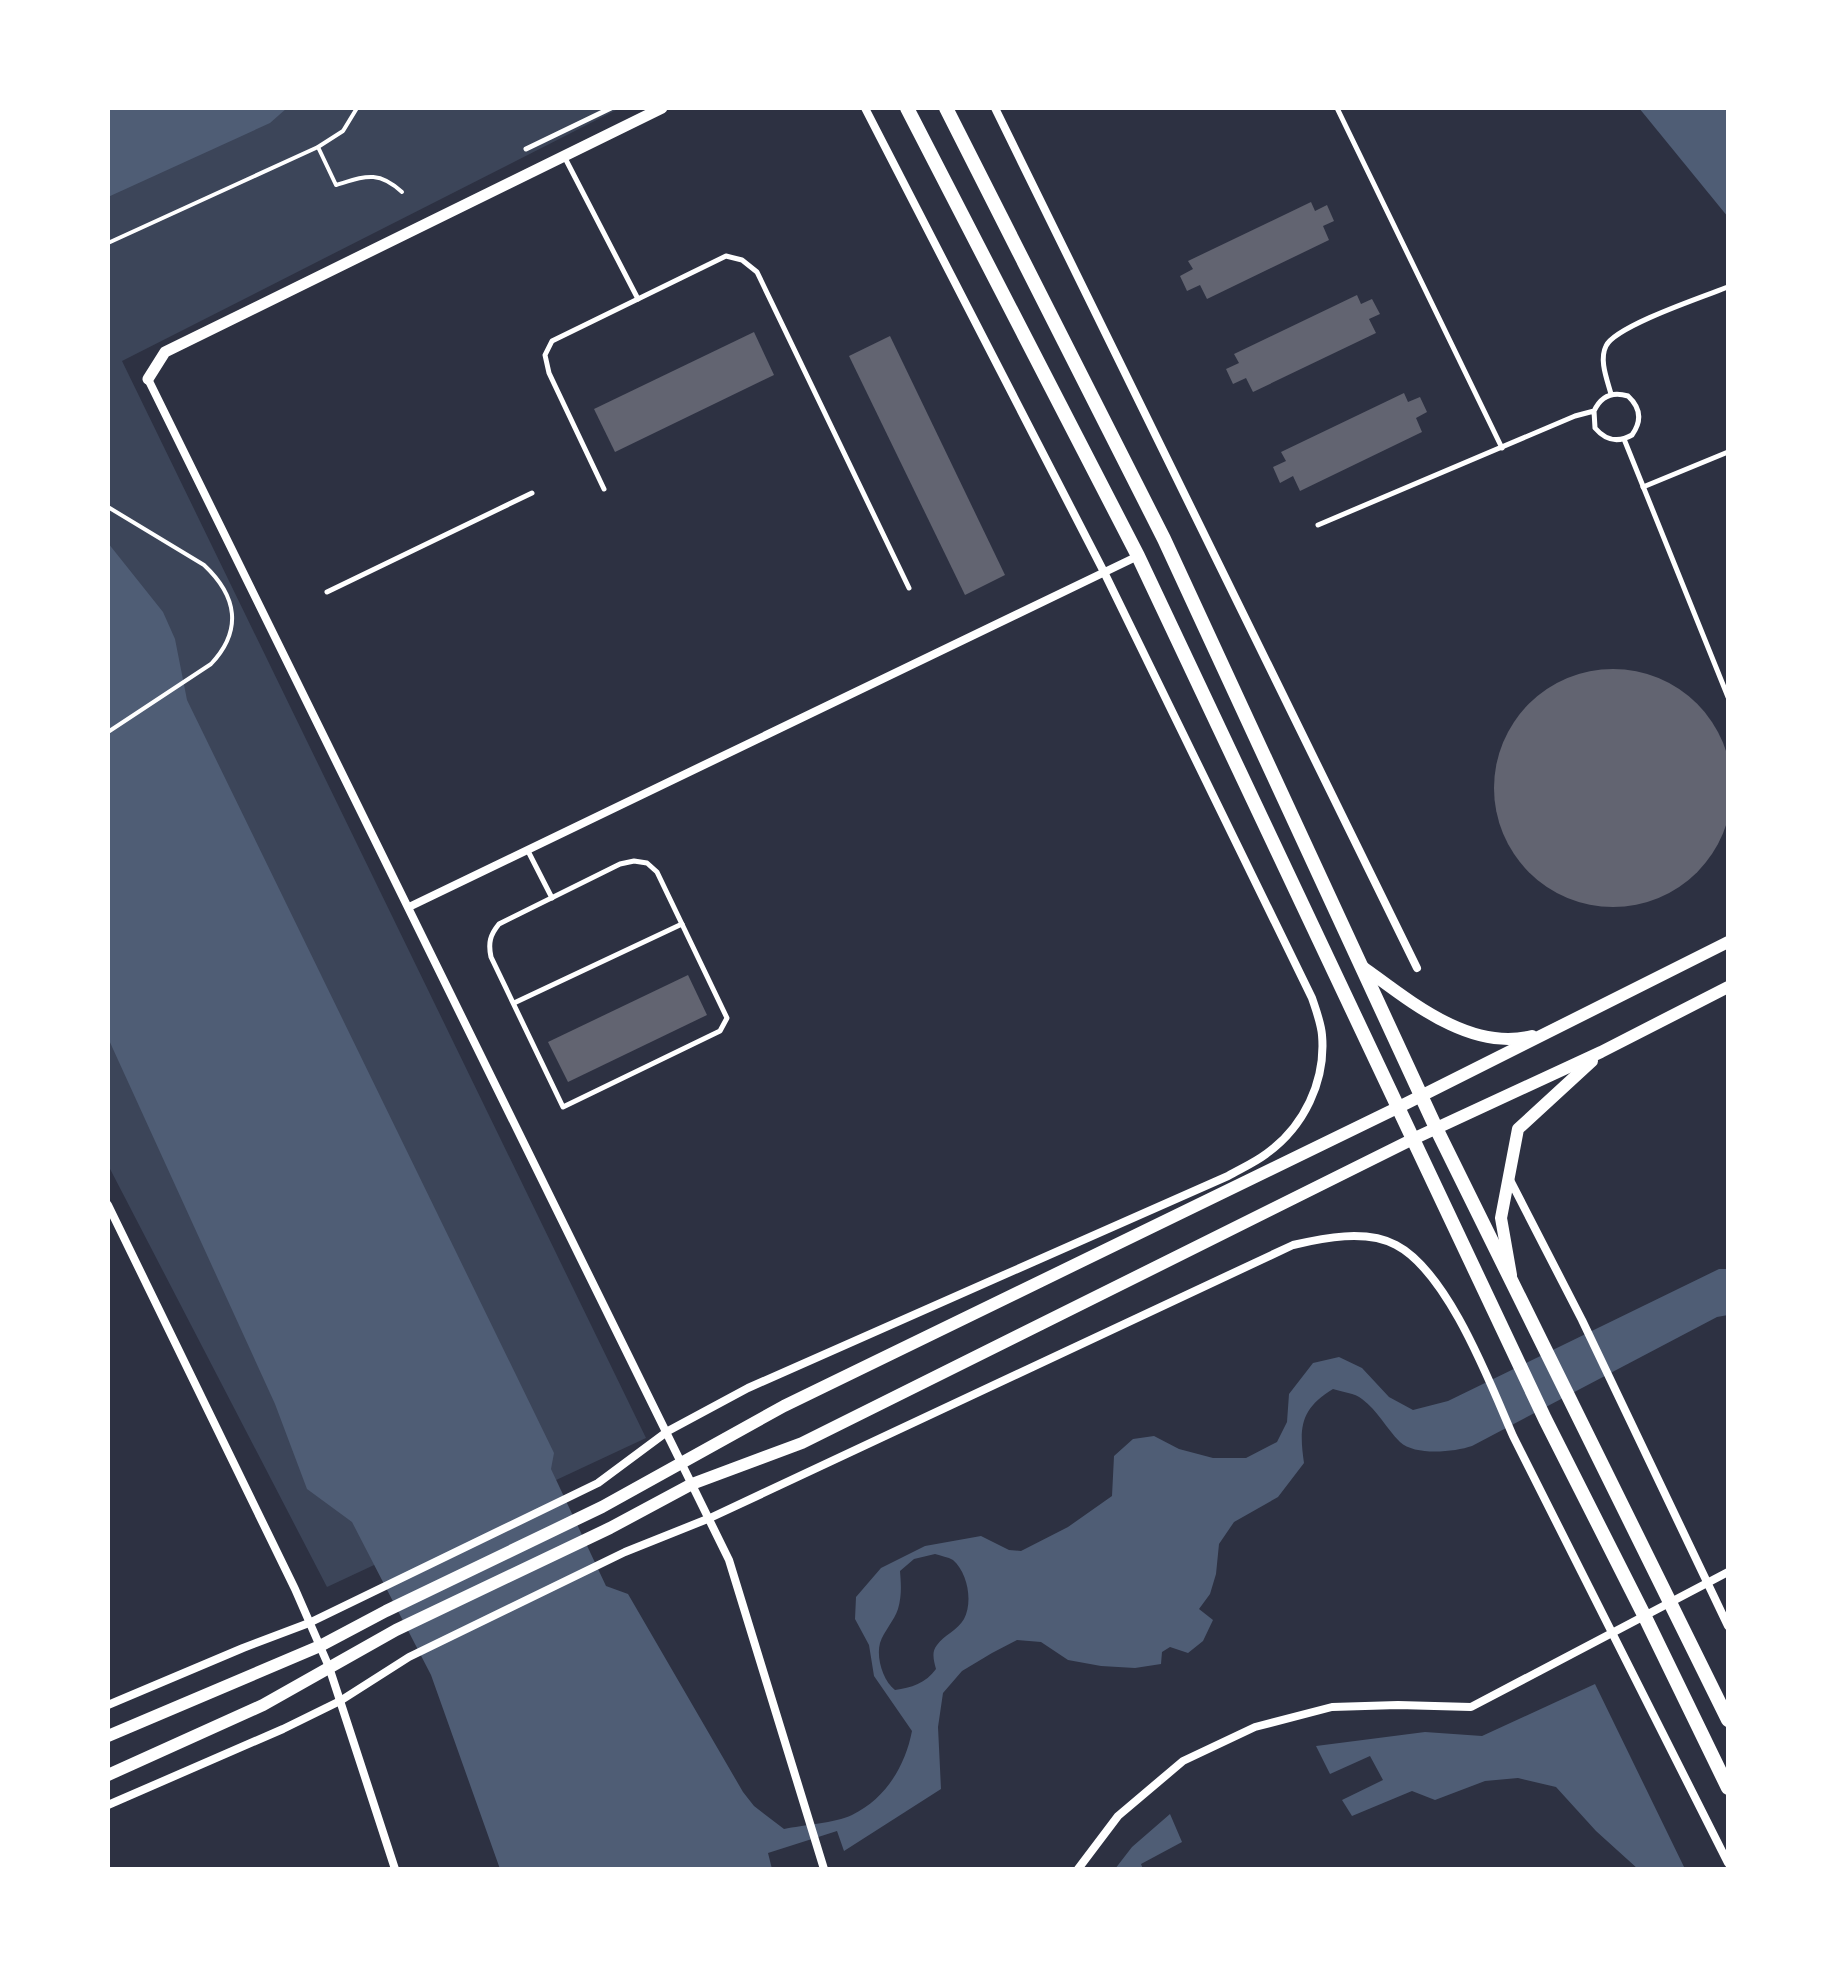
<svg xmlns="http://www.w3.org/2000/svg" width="1836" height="1977" viewBox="0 0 1836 1977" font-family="Poppins,sans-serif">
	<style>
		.green { fill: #3c4559 }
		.water { fill: #4f5d75; fill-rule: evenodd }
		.building { fill: #626471 }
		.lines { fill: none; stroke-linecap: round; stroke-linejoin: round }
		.path { stroke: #fff; stroke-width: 4 }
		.service { stroke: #fff; stroke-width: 5 }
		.minor { stroke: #fff; stroke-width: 8 }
		.tertiary { stroke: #fff; stroke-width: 11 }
		.secondary { stroke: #fff; stroke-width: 12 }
		.primary { stroke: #fff; stroke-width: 14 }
	</style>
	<rect width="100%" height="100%" fill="#2d3142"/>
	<!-- green -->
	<polygon class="green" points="108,108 620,108 122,361 646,1438 327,1587 108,1165"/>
	<!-- water -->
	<g class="water">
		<polygon points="108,108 287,108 270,123 108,197"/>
		<polygon points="1639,108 1724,108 1728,113 1728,217"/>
		<path d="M 108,543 L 163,612 L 175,639 L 187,700 L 554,1453 L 551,1469 L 606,1586 L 628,1594 L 743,1792 L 754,1806 L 784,1829 C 803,1825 835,1823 852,1815 C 885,1799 905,1767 912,1731 L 874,1676 L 869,1645 L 855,1619 L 856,1597 L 881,1568 L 925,1546 L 981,1536 L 1009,1550 L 1021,1551 L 1068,1527 L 1112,1496 L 1114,1456 L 1133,1439 L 1154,1436 L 1179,1449 L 1213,1458 L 1246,1458 L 1277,1442 L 1287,1422 L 1289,1394 L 1313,1363 L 1339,1357 L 1362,1368 L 1389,1397 L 1413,1410 L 1448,1401 L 1719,1269 L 1728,1269 L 1728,1315 L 1717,1317 L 1472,1446 C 1454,1452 1415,1456 1400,1442 C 1386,1428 1378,1411 1362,1399 C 1355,1393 1342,1392 1333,1389 C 1300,1409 1299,1428 1304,1463 L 1278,1497 L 1234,1522 L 1219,1544 L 1216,1574 L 1210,1594 L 1199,1609 L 1213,1620 L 1203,1641 L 1188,1653 L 1170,1647 L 1162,1652 L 1161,1664 L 1135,1668 L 1101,1666 L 1068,1660 L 1041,1642 L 1017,1640 L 992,1653 L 962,1671 L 943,1693 L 938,1727 L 941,1789 L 844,1851 L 837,1831 L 768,1853 L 772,1869 L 500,1869 L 431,1675 L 352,1522 L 307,1489 L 275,1404 L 108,1038 ZM 935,1554 C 941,1556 948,1557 953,1560 C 968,1573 973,1602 964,1619 C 958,1630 944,1635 937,1645 C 931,1652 934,1661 936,1669 C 926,1683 911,1688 895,1690 C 883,1681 876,1658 880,1643 C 884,1631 894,1621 898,1609 C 902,1595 901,1584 900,1571 L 914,1559 Z"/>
		<polygon points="1595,1684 1685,1869 1638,1869 1596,1831 1556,1787 1518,1778 1485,1781 1435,1800 1412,1791 1352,1816 1342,1800 1383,1780 1370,1756 1330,1774 1316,1746 1425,1732 1482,1736"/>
		<polygon points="1170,1814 1182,1842 1141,1864 1143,1869 1115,1869 1132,1847"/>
	</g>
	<!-- building -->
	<g class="building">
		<polygon points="1311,202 1315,211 1327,205 1334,221 1323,226 1329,240 1207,299 1200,285 1187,291 1180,276 1193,269 1188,261"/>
		<polygon points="1357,295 1361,304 1372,299 1380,314 1369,319 1376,333 1253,392 1246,378 1233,384 1226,369 1239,363 1234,354"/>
		<polygon points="754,332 774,375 615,452 594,409"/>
		<polygon points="890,336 1005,575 965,595 849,356"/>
		<polygon points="1404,393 1408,402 1420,397 1427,412 1416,418 1422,432 1300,491 1293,476 1280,483 1273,467 1286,461 1281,452"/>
		<circle cx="1613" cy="788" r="119"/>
		<polygon points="688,975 707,1015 568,1082 548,1042"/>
	</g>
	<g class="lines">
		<!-- path -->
		<g class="path">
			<path d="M 318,147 L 336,185 C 366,176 378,170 402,192"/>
			<polyline points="108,243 318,147 343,131 357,108"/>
			<path d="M 108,507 L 204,565 C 237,596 243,630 211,664 L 108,732"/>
		</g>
		<!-- service -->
		<g class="service">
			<polyline points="1337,108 1502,448"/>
			<polyline points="526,149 611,108"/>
			<polyline points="565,158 638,299"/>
			<path d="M 1611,394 C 1607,379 1599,360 1606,346 C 1615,326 1705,296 1728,287"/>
			<polyline points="1624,439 1728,697"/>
			<polyline points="1643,487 1728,452"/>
			<polyline points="604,489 549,373 545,355 552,341 726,256 742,260 757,272 909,588"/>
			<path d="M 1318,525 L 1575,416 L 1594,411 C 1601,396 1612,391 1628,396 C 1641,408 1642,421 1632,435 C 1618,443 1606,441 1595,428 L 1594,411"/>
			<polyline points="327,592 532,493"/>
			<polyline points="528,851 552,898"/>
			<path d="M 634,861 L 647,863 L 657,872 L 727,1018 L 720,1031 L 563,1107 L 491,957 C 488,943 490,935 499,924 L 620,864 Z"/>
			<polyline points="514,1003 682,924"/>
		</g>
		<!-- minor -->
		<g class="minor">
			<polyline points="995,108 1417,968"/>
			<polyline points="148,379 729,1560 824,1869"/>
			<polyline points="409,907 1138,556"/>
			<polyline points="1509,1178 1582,1320 1728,1626"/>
			<polyline points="108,1205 295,1589 329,1667 395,1869"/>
			<path d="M 108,1705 L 243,1648 L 309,1623 L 598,1483 L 668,1431 L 748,1388 L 1228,1176 C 1240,1169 1254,1163 1266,1154 C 1304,1127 1326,1081 1322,1035 C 1321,1023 1316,1010 1312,998 L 1104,572 L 865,108"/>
			<path d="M 108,1805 L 283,1729 L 340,1701 L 409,1657 L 625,1552 L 710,1518 L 1293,1245 C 1323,1238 1366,1229 1396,1245 C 1448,1272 1490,1383 1513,1436 L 1728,1863"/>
			<polyline points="1078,1869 1118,1816 1183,1761 1255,1727 1332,1707 1398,1705 1471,1707 1728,1572"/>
		</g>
		<!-- tertiary -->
		<polyline class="tertiary" points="148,379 165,352 662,108"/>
		<!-- secondary -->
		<g class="secondary">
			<path d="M 1363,967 C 1410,1001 1470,1052 1532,1036"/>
			<polyline points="1511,1275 1501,1218 1518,1129 1592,1061"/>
			<polyline points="108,1736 320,1646 386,1611 602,1507 784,1406 1399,1107 1728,942"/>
			<polyline points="108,1775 263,1705 396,1630 610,1528 692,1484 802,1443 1413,1139 1601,1052 1728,987"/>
		</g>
		<!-- primary -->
		<g class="primary">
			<polyline points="907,108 1138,556 1545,1419 1645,1617 1728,1788"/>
			<polyline points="946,108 1164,539 1436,1128 1728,1720"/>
		</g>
	</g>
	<!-- border -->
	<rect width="1836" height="1977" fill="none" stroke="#ffffff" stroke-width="220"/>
</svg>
